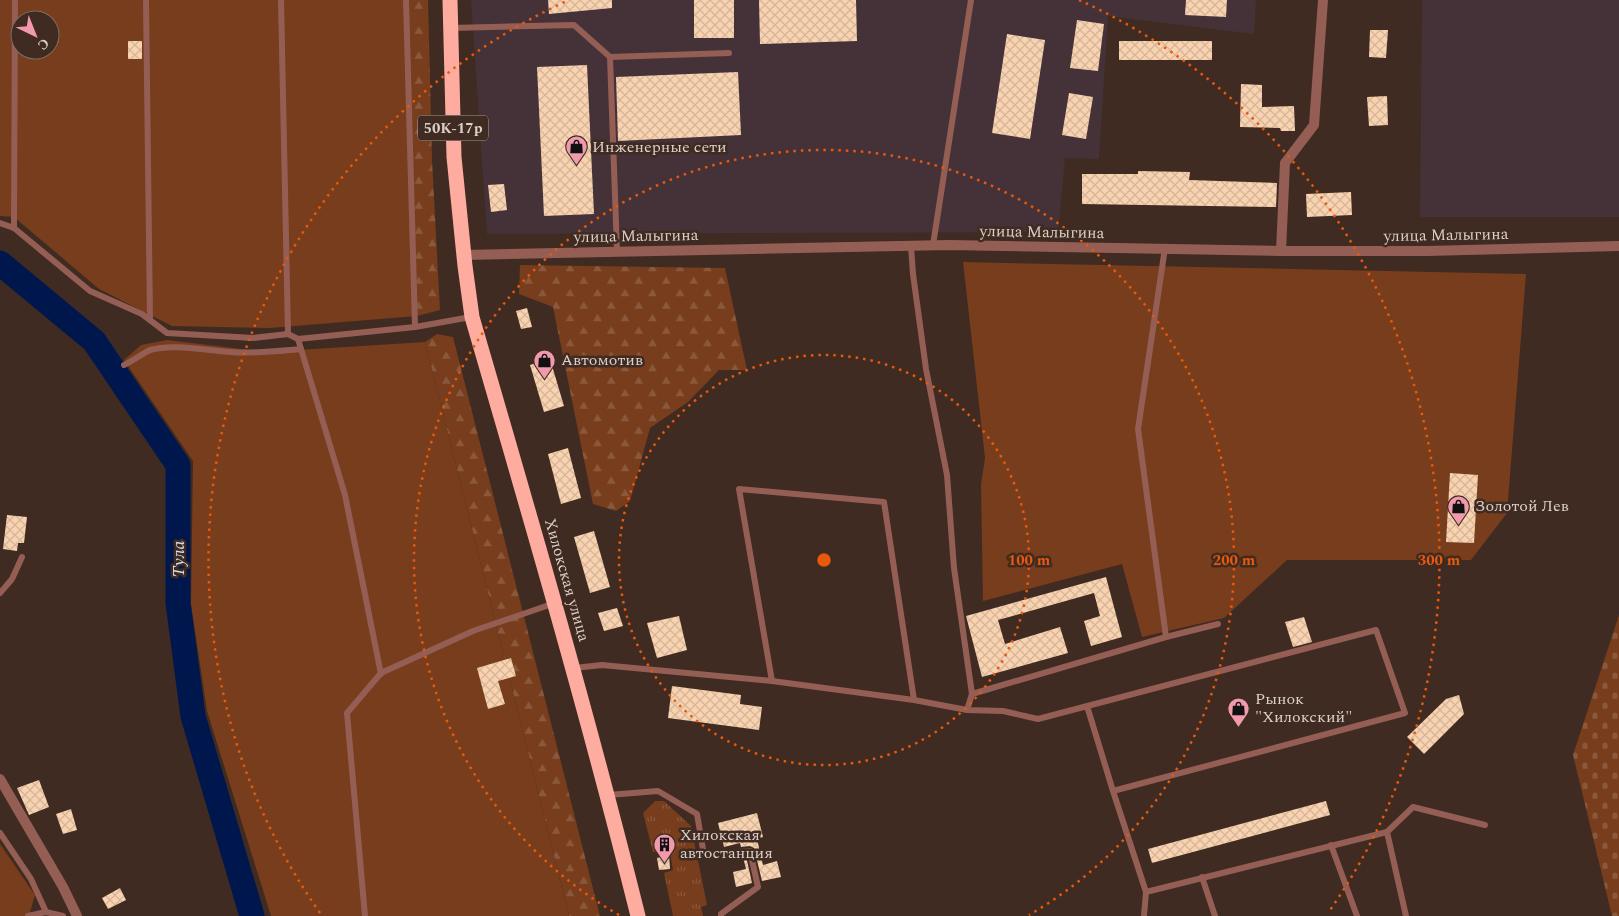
<svg xmlns="http://www.w3.org/2000/svg" width="1619" height="916" viewBox="0 0 1619 916" font-family="Spectral,serif">
	<style>
		.industrial { fill: #453239 }
		.grass { fill: url(#grass-tufts) }
		.forest { fill: url(#forest-firs) }
		.cemetery { fill: url(#cemetery-stones) }
		.garden { fill: #773d1c; fill-rule: evenodd }
		.lines { fill: none; stroke-linecap: round; stroke-linejoin: round }
		.river { stroke: #00174d; stroke-width: 25 }
		.building { fill: url(#building-cross-hatch) }
		.lane { stroke: #955e55; stroke-width: 6 }
		.street { stroke: #955e55; stroke-width: 10 }
		.highway { stroke: #feac9f; stroke-width: 15 }
		.ring { fill: none; stroke: #e8590c; stroke-width: 2.5; stroke-dasharray: 2.5 5 }
		.labels { text-anchor: middle; dominant-baseline: central; stroke-width: 5; stroke-linejoin: round; paint-order: stroke }
		.shield { fill: #3f2b21; stroke: #ad9e97; stroke-width: 1 }
		.shield-label { font-size: 15px; font-weight: bold; fill: #dccfc9 }
		.poi-label { font-size: 16px; fill: #dccfc9; stroke: #3f2b21; text-anchor: start }
		.street-label { font-size: 16px; fill: #dccfc9; stroke: #3f2b21 }
		.water-label { font-size: 18px; font-style: italic; fill: #d3def0; stroke: #3f2b21 }
		.centre { fill: #e8590c; stroke: #3f2b21; stroke-width: 2.5 }
		.ring-label { font-size: 15px; text-anchor: middle; font-weight: bold; fill: #e8590c; stroke: #3f2b21; stroke-width: 5; stroke-linejoin: round; paint-order: stroke }
	</style>
	<defs>
		<pattern id="grass-tufts" width="24" height="20" patternUnits="userSpaceOnUse" patternTransform="scale(1.25)"><rect width="24" height="20" fill="#773d1c"/><path d="M3 7l-1-3M5 7V3M7 7l1-3M15 17l-1-3M17 17v-4M19 17l1-3" fill="none" stroke="#8a583c"/></pattern>
		<pattern id="forest-firs" width="22" height="20" patternUnits="userSpaceOnUse" patternTransform="scale(1.25)"><rect width="22" height="20" fill="#773d1c"/><path d="M5 1l3.5 6h-7zM16 11l3.5 6h-7z" fill="#8a583c"/></pattern>
		<pattern id="cemetery-stones" width="16" height="16" patternUnits="userSpaceOnUse" patternTransform="scale(1.25)"><rect width="16" height="16" fill="#773d1c"/><path d="M2 7V4a2 2 0 0 1 4 0v3zM10 15v-3a2 2 0 0 1 4 0v3z" fill="#8a583c"/></pattern>
		<pattern id="building-cross-hatch" width="8" height="8" patternUnits="userSpaceOnUse" patternTransform="scale(1.25)"><rect width="8" height="8" fill="#f9d3b0"/><path d="M0 0l8 8M0 8l8-8" fill="none" stroke="#d4b599"/></pattern>
	</defs>
	<rect width="100%" height="100%" fill="#3f2b21"/>
	<!-- industrial -->
	<g class="industrial">
		<polygon points="471,0 1256,0 1254,34 1108,16 1099,159 1065,158 1058,232 487,234"/>
		<polygon points="1422,0 1619,0 1619,217 1420,217"/>
	</g>
	<!-- grass -->
	<polygon class="grass" points="655,801 664,801 691,826 707,905 701,907 703,916 673,916 664,873 673,870 670,852 653,852 643,813"/>
	<!-- forest -->
	<g class="forest">
		<polygon points="408,0 428,0 432,160 440,310 417,316"/>
		<polygon points="520,265 725,268 747,370 719,370 688,402 650,428 630,501 616,511 593,504 553,307 519,294"/>
		<polygon points="437,334 453,337 600,916 569,916 425,342"/>
	</g>
	<!-- cemetery -->
	<polygon class="cemetery" points="1619,615 1619,916 1612,916 1573,755"/>
	<!-- garden -->
	<g class="garden">
		<path d="M 0,0 L 409,0 L 417,316 L 270,328 L 172,326 L 99,289 L 14,217 L 0,216 ZM 20,20 L 50,20 L 50,50 L 20,50 Z"/>
		<polygon points="963,262 1526,274 1507,513 1471,560 1287,560 1224,618 1142,637 1122,564 983,601 981,484 985,458"/>
		<polygon points="167,340 266,352 425,342 569,916 271,916 207,711 191,604 193,461 124,360 141,345"/>
		<polygon points="0,844 35,895 29,916 0,916"/>
	</g>
	<g class="lines">
		<!-- river -->
		<polyline class="river" points="0,263 94,341 178,465 178,603 193,716 252,916"/>
	</g>
	<!-- building -->
	<g class="building">
		<polygon points="548,0 612,0 612,8 549,14"/>
		<rect x="694" y="0" width="40" height="38"/>
		<polygon points="759,0 856,0 857,41 760,44"/>
		<polygon points="1186,0 1227,0 1226,17 1185,15"/>
		<polygon points="1077,20 1104,24 1098,71 1070,68"/>
		<polygon points="1370,30 1388,30 1386,58 1369,57"/>
		<polygon points="1007,34 1045,40 1030,139 992,133"/>
		<rect x="128" y="41" width="14" height="18"/>
		<rect x="1119" y="41" width="93" height="19"/>
		<polygon points="587,65 594,214 544,216 537,67"/>
		<polygon points="738,72 741,135 618,141 616,77"/>
		<polygon points="1241,84 1262,85 1262,107 1294,106 1295,131 1281,131 1280,128 1240,127"/>
		<polygon points="1069,93 1093,97 1086,139 1062,135"/>
		<polygon points="1387,96 1388,125 1369,126 1367,97"/>
		<polygon points="1138,171 1190,172 1189,180 1277,183 1276,207 1082,204 1082,174 1138,174"/>
		<polygon points="504,184 507,210 491,212 488,185"/>
		<polygon points="1351,192 1352,215 1307,217 1306,194"/>
		<polygon points="527,308 532,327 521,329 516,311"/>
		<polygon points="550,359 564,406 544,412 530,365"/>
		<polygon points="568,448 581,498 561,504 548,454"/>
		<polygon points="1450,473 1478,475 1474,543 1446,542"/>
		<polygon points="7,515 27,517 24,543 18,543 17,551 3,549"/>
		<polygon points="594,531 610,587 590,593 574,537"/>
		<polygon points="1106,577 1122,637 1091,646 1084,621 1100,616 1094,593 998,620 1005,644 1060,627 1068,653 982,677 966,616"/>
		<polygon points="617,608 623,626 604,631 598,613"/>
		<polygon points="679,616 687,650 657,658 647,623"/>
		<polygon points="1304,617 1312,642 1293,647 1285,622"/>
		<polygon points="511,658 516,676 498,681 505,704 488,709 477,668"/>
		<polygon points="672,686 741,695 740,704 762,707 759,730 668,718"/>
		<polygon points="1459,695 1464,714 1424,754 1407,737 1446,699"/>
		<polygon points="39,780 49,807 29,815 17,788"/>
		<polygon points="1326,801 1330,815 1152,863 1148,849"/>
		<polygon points="71,809 77,830 63,834 56,814"/>
		<polygon points="757,813 763,837 757,839 763,865 777,861 781,877 762,881 754,848 750,846 741,847 740,843 724,847 718,823"/>
		<polygon points="669,855 670,869 659,870 657,858"/>
		<polygon points="746,856 752,883 736,887 733,872 746,869 743,857"/>
		<polygon points="120,888 126,900 108,909 102,898"/>
	</g>
	<g class="lines">
		<!-- lane -->
		<g class="lane">
			<polyline points="146,0 150,320"/>
			<polyline points="281,0 288,334"/>
			<polyline points="406,0 415,327"/>
			<polyline points="451,28 574,25 610,57 729,53"/>
			<polyline points="610,57 617,251"/>
			<polyline points="0,223 14,228 90,291 142,314 167,333 253,338 288,334 298,339 415,327 471,317"/>
			<polyline points="14,228 15,0"/>
			<polyline points="933,245 971,0"/>
			<polyline points="911,246 913,274 926,369 947,475 954,568 972,694"/>
			<polyline points="1165,248 1138,429 1166,637"/>
			<polyline points="298,339 345,495 381,674"/>
			<path d="M 124,365 C 133,361 143,353 150,350 C 174,343 207,351 231,352 C 254,354 278,351 301,349"/>
			<polyline points="0,593 12,579 22,557"/>
			<polyline points="574,668 602,665 772,681 914,700 967,710 1003,711 1038,719 1376,630 1405,713 1113,791"/>
			<polyline points="772,681 739,489 884,502 914,700"/>
			<polyline points="1087,706 1113,791 1146,892 1144,916"/>
			<polyline points="967,710 972,694 1166,637 1218,624"/>
			<polyline points="608,795 658,791 697,814 704,855 750,851 758,887 721,914 721,916"/>
			<polyline points="1387,832 1406,916"/>
			<polyline points="0,833 31,879 46,912 63,916"/>
			<polyline points="1331,845 1357,916"/>
			<polyline points="1202,877 1215,916"/>
			<polyline points="1146,892 1387,832 1413,807 1485,825"/>
			<polyline points="28,916 46,912"/>
			<polyline points="365,916 347,713 381,673 473,631 555,603"/>
		</g>
		<!-- street -->
		<g class="street">
			<polyline points="1281,251 1285,163 1314,125 1323,0"/>
			<polyline points="464,255 949,245 1281,251 1427,251 1619,246"/>
			<polyline points="0,779 63,887 77,916"/>
		</g>
		<!-- highway -->
		<path class="highway" d="M 450,0 L 454,157 L 465,266 L 472,317 C 530,516 588,715 638,916"/>
	</g>
	<!-- distance rings -->
	<g class="ring">
		<circle cx="824" cy="560" r="205"/>
		<path d="M619 915A410 410 0 1 1 1029 915"/>
		<path d="M320 913A615 615 0 0 1 569 0M1079 0A615 615 0 0 1 1328 913"/>
	</g>
	<!-- icons -->
	<defs>
		<symbol id="shop-pin" viewBox="-11 -11 22 30"><path d="M0 17L-7.5 6A9.5 9.5 0 1 1 7.5 6Z" fill="#f29aad" stroke="#3f2b21"/><path d="M-5-2.5h2.3a2.7 3.5 0 0 1 5.4 0H5L5.5 6h-11ZM-1.5-2.5h3a1.5 2.3 0 0 0-3 0Z" fill="#111"/></symbol>
		<symbol id="building-pin" viewBox="-11 -11 22 30"><path d="M0 17L-7.5 6A9.5 9.5 0 1 1 7.5 6Z" fill="#f29aad" stroke="#3f2b21"/><path d="M-4-6H4V6H1V3H-1V6H-4ZM-2.5-4.3h1.7v1.8h-1.7ZM.8-4.3h1.7v1.8H.8ZM-2.5-1h1.7V.8h-1.7ZM.8-1h1.7V.8H.8Z" fill="#111"/></symbol>
	</defs>
	<g fill-rule="evenodd">
		<use href="#shop-pin" x="564" y="134" width="25" height="34"/>
		<use href="#shop-pin" x="532" y="348" width="25" height="34"/>
		<use href="#shop-pin" x="1446" y="494" width="25" height="34"/>
		<use href="#shop-pin" x="1226" y="696" width="25" height="34"/>
		<use href="#building-pin" x="652" y="832" width="25" height="34"/>
	</g>
	<g class="labels">
		<!-- shield labels -->
		<rect class="shield" x="418" y="115.5" width="70" height="25" rx="4"/>
		<g class="shield-label">
			<text x="453" y="128">50К-17р</text>
		</g>
		<!-- poi labels -->
		<g class="poi-label">
			<text x="592" y="147">Инженерные сети</text>
			<text x="561" y="360">Автомотив</text>
			<text x="1475" y="506">Золотой Лев</text>
			<text x="1255" y="699">Рынок<tspan x="1255" dy="18">"Хилокский"</tspan></text>
			<text x="680" y="835">Хилокская<tspan x="680" dy="18">автостанция</tspan></text>
		</g>
		<!-- street labels -->
		<g class="street-label">
			<text transform="translate(1042 232) rotate(1)">улица Малыгина</text>
			<text transform="translate(1446 235) rotate(-1)">улица Малыгина</text>
			<text transform="translate(636 236) rotate(-1)">улица Малыгина</text>
			<text transform="translate(567 580) rotate(74)">Хилокская улица</text>
		</g>
		<!-- water labels -->
		<g class="water-label">
			<text transform="translate(178 559) rotate(-90)">Тула</text>
		</g>
	</g>
	<circle cx="824" cy="560" r="8" class="centre"/>
	<g class="ring-label">
		<text x="1029" y="565">100 m</text>
		<text x="1234" y="565">200 m</text>
		<text x="1439" y="565">300 m</text>
	</g>
	<!-- north arrow -->
	<g transform="translate(35 35) rotate(137)"><circle r="24" fill="#3f2b21" stroke="#7e6d64"/>
	<path d="M0-4L9 19L0 12L-9 19Z" fill="#f29aad"/>
	<text y="-8" font-size="14" font-weight="bold" text-anchor="middle" fill="#dccfc9">С</text>
	</g>
</svg>
